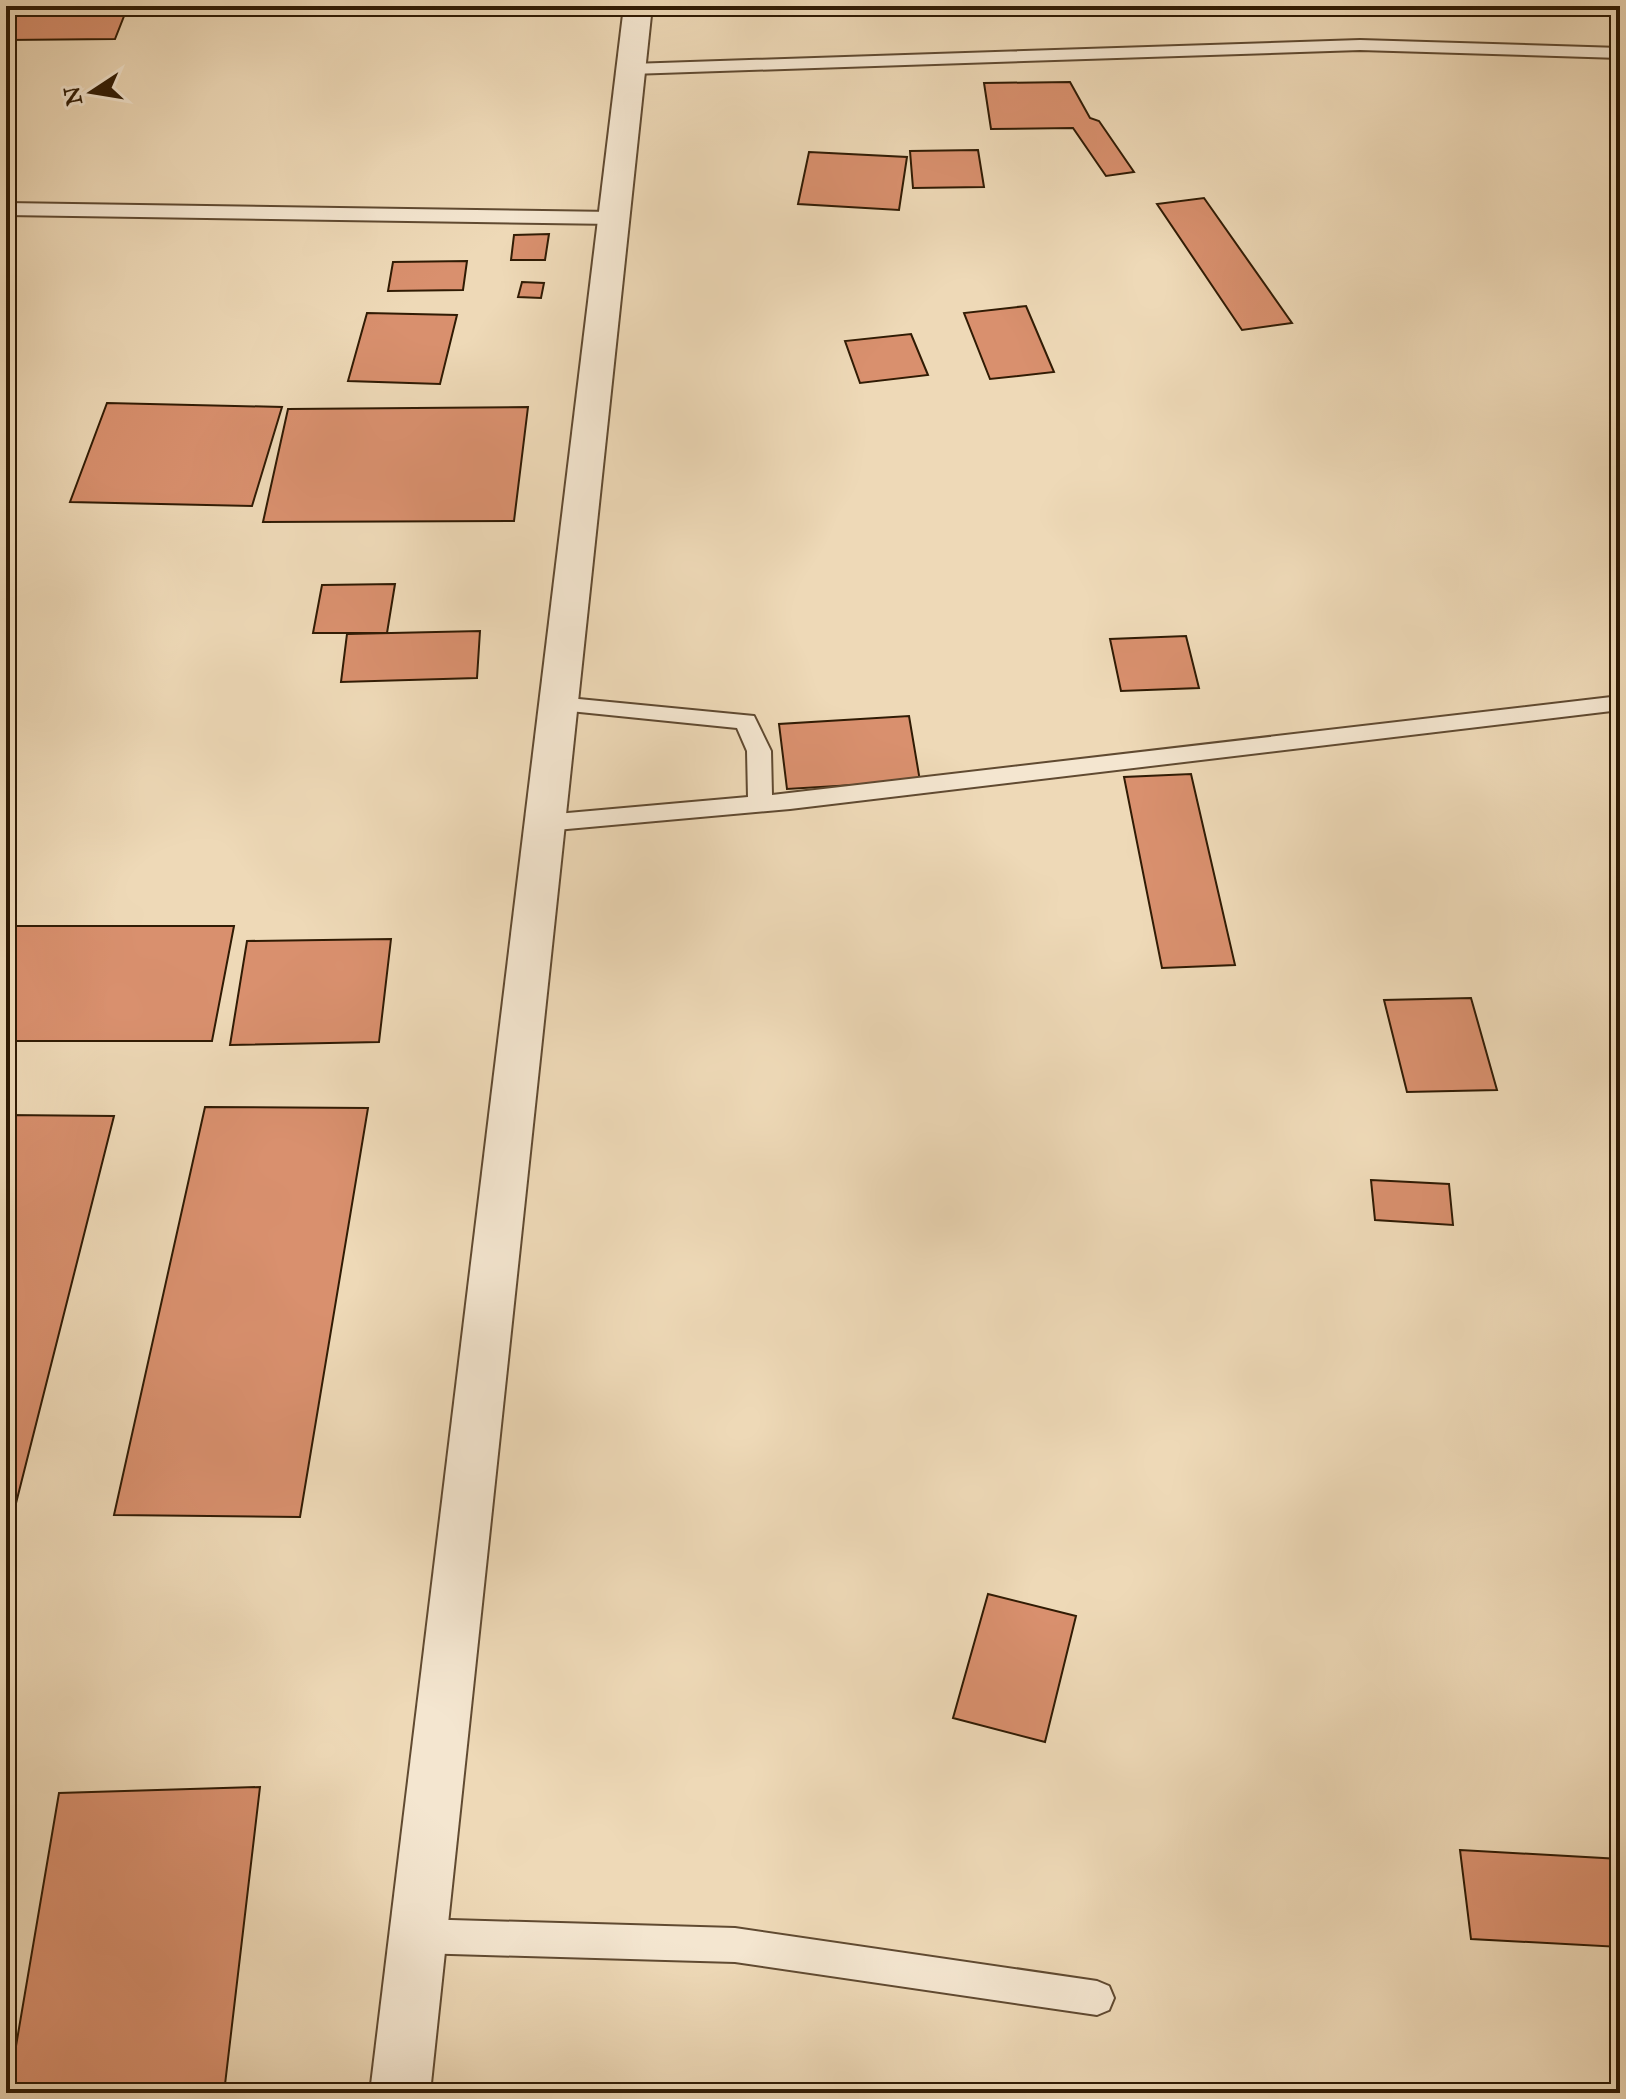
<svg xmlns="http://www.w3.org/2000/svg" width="1626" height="2099" viewBox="0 0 1626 2099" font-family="'IM FELL Great Primer',serif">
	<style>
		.building { fill: #d9906e; stroke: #301b04; stroke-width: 2 }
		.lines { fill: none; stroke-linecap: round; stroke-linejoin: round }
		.service-casing { stroke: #604a31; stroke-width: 4 }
		.minor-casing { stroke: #604a31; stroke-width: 4 }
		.service { fill: #f4e6d0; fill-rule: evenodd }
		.minor { fill: #f4e6d0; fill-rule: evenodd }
	</style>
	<rect width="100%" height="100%" fill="#eed9b7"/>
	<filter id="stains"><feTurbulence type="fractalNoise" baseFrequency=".0025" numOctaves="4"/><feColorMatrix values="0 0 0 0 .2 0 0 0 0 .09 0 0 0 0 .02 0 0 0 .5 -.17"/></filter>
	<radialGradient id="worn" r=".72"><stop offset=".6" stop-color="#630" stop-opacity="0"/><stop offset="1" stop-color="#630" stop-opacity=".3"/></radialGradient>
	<!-- building -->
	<g class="building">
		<polygon points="6,6 128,6 115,39 6,40"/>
		<polygon points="1070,82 1090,118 1099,121 1134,172 1106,176 1073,128 991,129 984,83"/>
		<polygon points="978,150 984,187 913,188 910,151"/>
		<polygon points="809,152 907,157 899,210 798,204"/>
		<polygon points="1204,198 1292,323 1242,330 1157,204"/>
		<polygon points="549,234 545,260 511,260 514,235"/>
		<polygon points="467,261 463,290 388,291 393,262"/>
		<polygon points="522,282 544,283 541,298 518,297"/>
		<polygon points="1026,306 1054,372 990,379 964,313"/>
		<polygon points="367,313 457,315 440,384 348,381"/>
		<polygon points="911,334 928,375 860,383 845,341"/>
		<polygon points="107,403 282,407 252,506 70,502"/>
		<polygon points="528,407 514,521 263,522 288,409"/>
		<polygon points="395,584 387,633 313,633 322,585"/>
		<polygon points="480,631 477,678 341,682 347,634"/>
		<polygon points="1186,636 1199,688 1121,691 1110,639"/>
		<polygon points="909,716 920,781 787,789 779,724"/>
		<polygon points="1191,774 1235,965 1162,968 1124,777"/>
		<polygon points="6,926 234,926 212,1041 6,1041"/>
		<polygon points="391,939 379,1042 230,1045 247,941"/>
		<polygon points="1471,998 1497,1090 1407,1092 1384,1000"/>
		<polygon points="205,1107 368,1108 300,1517 114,1515"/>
		<polygon points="6,1115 114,1116 12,1519 6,1519"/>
		<polygon points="1371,1180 1449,1184 1453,1225 1375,1220"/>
		<polygon points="988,1594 1076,1616 1045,1742 953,1718"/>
		<polygon points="260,1787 224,2093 8,2093 59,1793"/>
		<polygon points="1460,1850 1620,1859 1620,1947 1471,1939"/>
	</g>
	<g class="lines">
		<defs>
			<g id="service">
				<polygon points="1360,40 1620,48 1620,58 1360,50 631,74 622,69 631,64"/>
				<polygon points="6,203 614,212 623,218 614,224 6,215"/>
				<polygon points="1620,696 1620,710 790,809 545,831 537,829 533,823 537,817 545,815 748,797 747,751 737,728 550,709 547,704 550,699 558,697 754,716 771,751 772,795"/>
				<polygon points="417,1919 735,1928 1097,1981 1109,1986 1114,1998 1109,2010 1097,2015 735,1962 417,1953 405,1948 400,1936 405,1924"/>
			</g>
			<polygon id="minor" points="624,6 652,6 430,2093 370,2093"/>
		</defs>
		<!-- service casing -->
		<use href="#service" class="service-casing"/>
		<!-- minor casing -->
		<use href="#minor" class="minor-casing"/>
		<!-- service -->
		<use href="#service" class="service"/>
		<!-- minor -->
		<use href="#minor" class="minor"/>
	</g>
	<!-- margin -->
	<rect width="1626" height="2099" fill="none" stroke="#eed9b7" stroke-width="32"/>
	<rect x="8" y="8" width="1610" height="2083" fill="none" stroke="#301b04" stroke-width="4"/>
	<rect x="16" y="16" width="1594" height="2067" fill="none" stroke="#301b04" stroke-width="2"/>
	<!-- north arrow -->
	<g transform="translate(92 92) rotate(258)" stroke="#f4e6d0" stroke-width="6" paint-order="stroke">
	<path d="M0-6L14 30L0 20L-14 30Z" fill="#301b04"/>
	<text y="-12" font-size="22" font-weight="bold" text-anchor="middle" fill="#301b04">N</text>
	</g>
	<rect width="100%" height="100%" filter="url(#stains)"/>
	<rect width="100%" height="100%" fill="url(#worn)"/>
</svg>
